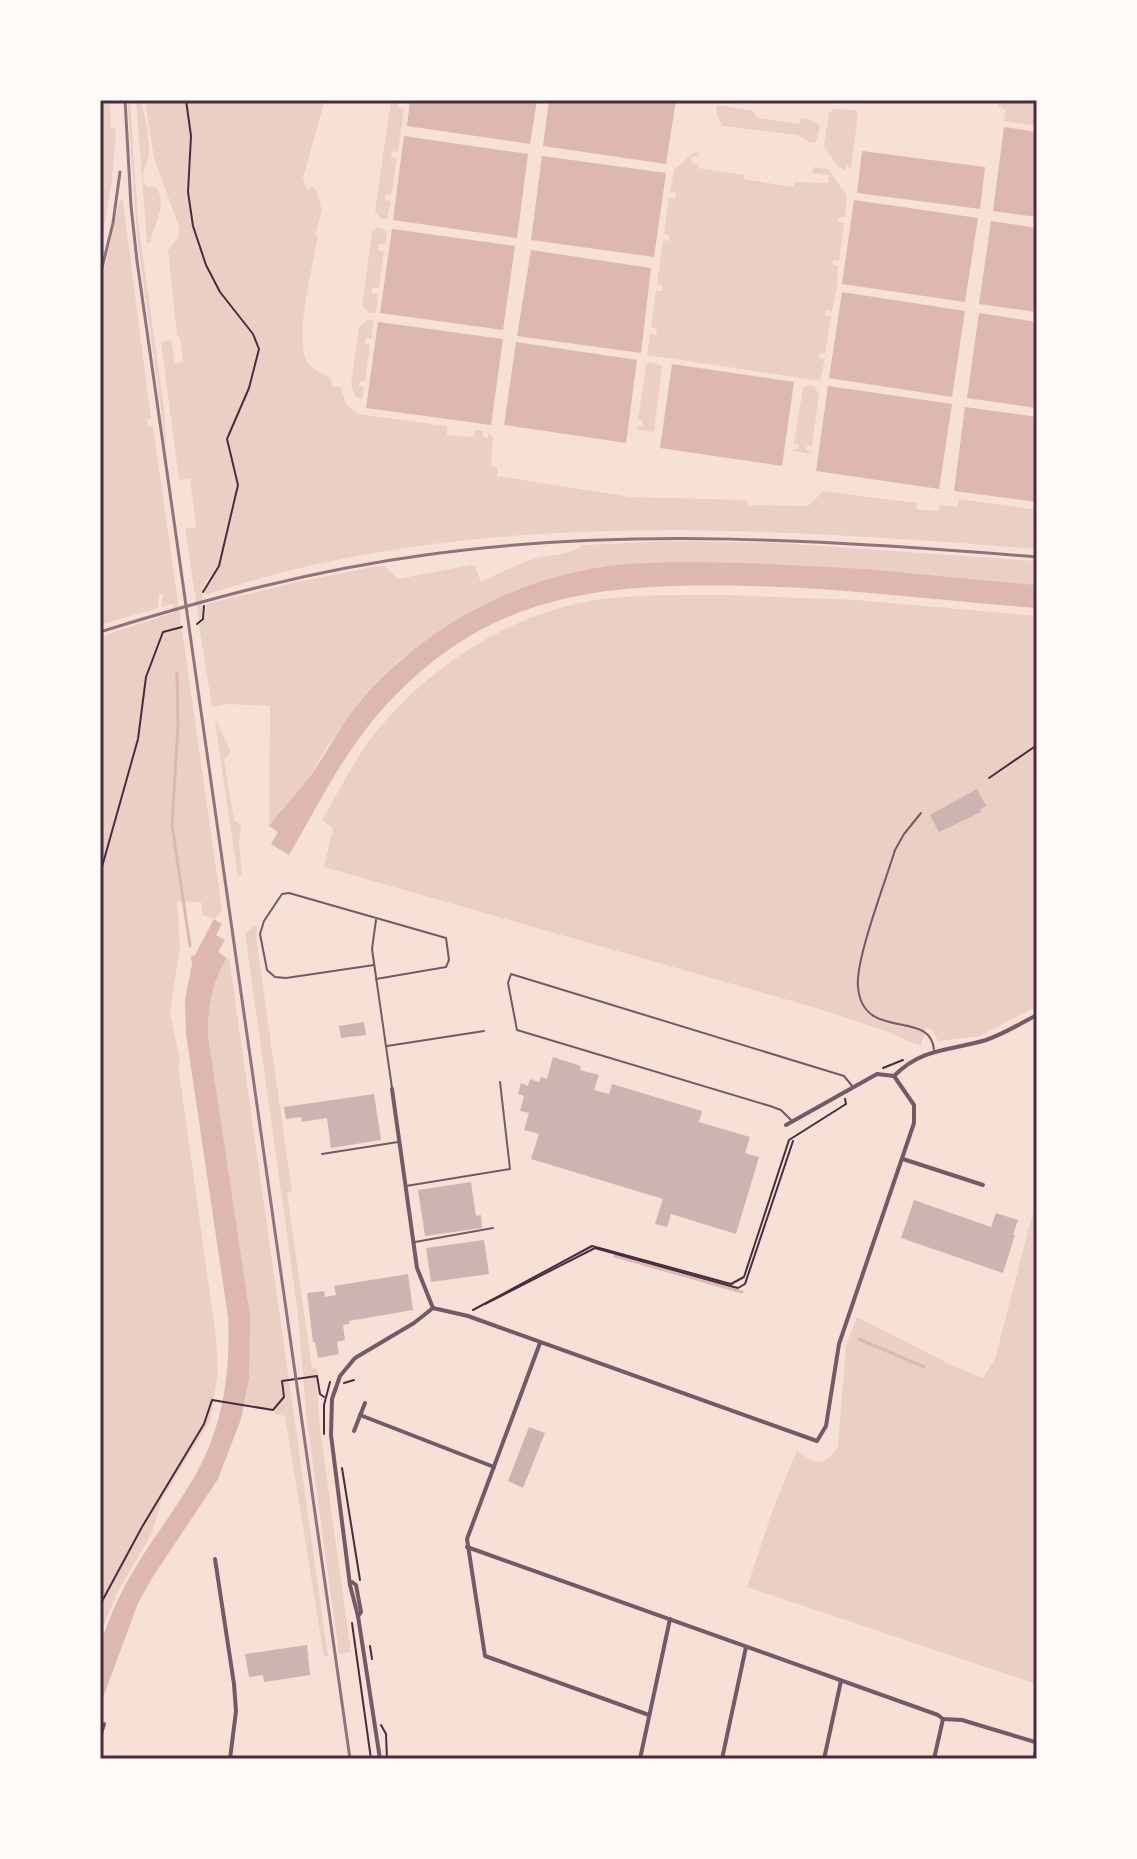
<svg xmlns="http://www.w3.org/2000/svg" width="1137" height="1859" viewBox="0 0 1137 1859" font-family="Commissioner,sans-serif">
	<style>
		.green { fill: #ebcfc5 }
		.water { fill: #dcb8b0 }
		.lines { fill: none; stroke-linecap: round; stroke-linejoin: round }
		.stream { stroke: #dcb8b0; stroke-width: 3 }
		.building { fill: #ccb4b1 }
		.path { stroke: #4a2c40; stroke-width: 2 }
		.service { stroke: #755966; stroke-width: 2 }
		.minor { stroke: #755966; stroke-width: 4 }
		.rail { stroke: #8f747c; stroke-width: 3 }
		.neatline { fill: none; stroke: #4a2c40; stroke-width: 3 }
	</style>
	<rect width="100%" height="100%" fill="#f7e1d7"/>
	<!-- green -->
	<g class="green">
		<polygon points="100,100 110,100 111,128 116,129 112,182 100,250"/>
		<polygon points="127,100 130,100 138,221 164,409 167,453 137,237"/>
		<path d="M 136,100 L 141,100 C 145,116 149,134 149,151 C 149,165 137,174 147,187 L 156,187 C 168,204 154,225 150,243 L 147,243 Z"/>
		<path d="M 145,100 L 325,100 L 303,178 L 307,191 L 312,186 L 316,190 L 322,210 L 315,236 L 318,237 C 313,264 293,342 308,363 C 314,370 322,374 330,377 L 333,387 L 341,387 L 346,404 L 358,414 L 447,426 L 447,435 L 474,437 L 475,430 L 483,431 L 483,437 L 488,438 L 488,433 L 493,437 L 491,466 L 497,467 L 497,476 L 631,497 L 746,500 L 749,505 L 808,506 L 823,491 L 917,503 L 916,509 L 938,511 L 940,505 L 957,507 L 959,499 L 1037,510 L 1037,549 C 760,528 472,506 205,595 L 205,589 L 213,579 L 210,576 C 196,590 208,606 199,621 L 185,529 L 196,527 L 190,479 L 179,480 L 161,342 L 171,340 L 175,363 L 183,362 L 180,337 L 177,336 L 168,251 L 179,235 L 179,227 L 154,158 Z"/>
		<polygon points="391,100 405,100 399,101 398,107 404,109 398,152 392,151 391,157 397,158 391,195 386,194 385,200 391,201 387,219 381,219 375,212"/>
		<polygon points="999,100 1037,100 1037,126 1004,121 1006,110 998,106"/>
		<polygon points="717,105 753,111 757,118 800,124 801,118 815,121 820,126 816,142 810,143 798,135 722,126 716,112"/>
		<polygon points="834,109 855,110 858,115 851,168 847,166 845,170 837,166 824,146 829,113"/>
		<polygon points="699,152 699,157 692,156 691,163 698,164 698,168 744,175 744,179 793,187 795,182 828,183 829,175 813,173 813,167 828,169 847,196 845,217 839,217 838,221 844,223 839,261 833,260 832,264 838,266 837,288 832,311 826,310 825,315 831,316 825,354 820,353 819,358 825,359 820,381 647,355 650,334 656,335 657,329 651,327 656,291 662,291 662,286 657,284 663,240 669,241 670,236 664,234 669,198 675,199 676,193 670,192 674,170 693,153"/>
		<polygon points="120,200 123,201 151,419 147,419 148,426 153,426 222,910 214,919 203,915 201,902 177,901 180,947 170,1012 180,1061 178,1064 216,1337 218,1373 210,1421 162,1499 152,1533 117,1593 100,1635 100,637 175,612 173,604 161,607 163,594 159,594 158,608 100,625 100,287"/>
		<polygon points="377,227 384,229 387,233 385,245 379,244 378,250 384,252 379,288 372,288 372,293 378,294 376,313 370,313 362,306 372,232"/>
		<polygon points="368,320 374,321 371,339 366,338 365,344 370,345 365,381 360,381 359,386 364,387 362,399 355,397 351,384 359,327"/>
		<polygon points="650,362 662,366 654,432 637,429 637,426 643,426 643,421 638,420 646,365"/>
		<polygon points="806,385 814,386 819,394 812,446 807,446 806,450 812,452 811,454 793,451 793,449 799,449 799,445 794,443 803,388"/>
		<path d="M 669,541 L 780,543 L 1037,561 L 1037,585 L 866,569 L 629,565 L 605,567 L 524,587 L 505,595 L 476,608 L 401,659 L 361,699 L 327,747 L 306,783 L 269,825 L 270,706 L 227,704 L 212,707 L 199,625 L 206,616 L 206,604 L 297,582 L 373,567 L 385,566 L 398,579 L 471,565 L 475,566 L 481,582 C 499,573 516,565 534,559 C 550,554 570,556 583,545 Z"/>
		<path d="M 725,595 L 857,600 L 1037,616 L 1037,1006 L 980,1036 L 938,1041 L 933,1031 L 926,1027 L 921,1046 L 883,1030 L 816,1008 L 324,867 L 333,828 L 322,820 C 338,793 353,762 372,737 C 428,666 512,611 603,599 C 643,594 685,595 725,595 Z"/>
		<polygon points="215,722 217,722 231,752 224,760 234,820 241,825 239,842 242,873 238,878"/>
		<polygon points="254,926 257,926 256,937 292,1192 287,1193 312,1369 317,1368 318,1375 316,1375 320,1428 351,1652 339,1654 307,1422 298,1314 245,933"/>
		<path d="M 229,957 L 328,1656 L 324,1657 L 285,1416 L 275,1414 L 275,1410 L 284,1397 L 272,1409 L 245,1404 L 249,1380 L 207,1025 C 209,1002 212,974 229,957 Z"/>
		<path d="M 1037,1197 L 1037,1684 L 747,1587 L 773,1509 L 797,1450 C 815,1465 825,1468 838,1446 L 846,1345 L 857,1317 L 955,1367 L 983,1378 L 995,1359 Z"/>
	</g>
	<!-- water -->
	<g class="water">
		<polygon points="410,100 537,100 530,144 407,126"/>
		<polygon points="549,100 676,100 666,164 543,146"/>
		<polygon points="1004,127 1037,132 1037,217 993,211"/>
		<polygon points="404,136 528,154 517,238 393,220"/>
		<polygon points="862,151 985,167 980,209 857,193"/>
		<polygon points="542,156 666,173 654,257 531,240"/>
		<polygon points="854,200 978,218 965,302 842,284"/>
		<polygon points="991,221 1037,228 1037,312 979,304"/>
		<polygon points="392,229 515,246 503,330 380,313"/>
		<polygon points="531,250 651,268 641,353 517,336"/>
		<polygon points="842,292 965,311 952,397 829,378"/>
		<polygon points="979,313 1037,322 1037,408 967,398"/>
		<polygon points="378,322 503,339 491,425 366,408"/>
		<polygon points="516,342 637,360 626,443 504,425"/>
		<polygon points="672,364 794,382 782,466 660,448"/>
		<polygon points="828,386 952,404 939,489 816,471"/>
		<polygon points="965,407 1037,417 1037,502 954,491"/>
		<path d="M 748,563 L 866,569 L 1037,585 L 1037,608 C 940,601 845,588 748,586 C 598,583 485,593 380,712 C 343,754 317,807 289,855 L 271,844 L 278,832 L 269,826 C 280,811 293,798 304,784 C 326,757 339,725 362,699 C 425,628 509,581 603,567 C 650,560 700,563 748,563 Z"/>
		<path d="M 214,919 L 222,924 L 216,935 L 225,940 L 218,952 L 227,958 C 212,981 207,1008 208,1036 L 250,1316 L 249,1380 L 241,1419 L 218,1479 L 154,1575 L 138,1603 L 100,1706 C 100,1687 97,1665 100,1645 C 101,1638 106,1630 108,1623 C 128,1569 163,1529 192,1481 C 222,1431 231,1375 228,1317 L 186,1034 L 185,1000 L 192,964 L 191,956 L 195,955 Z"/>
	</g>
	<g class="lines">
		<!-- stream -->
		<g class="stream">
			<polyline points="177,673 178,726 172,825 190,946"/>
			<polyline points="615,1256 742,1292"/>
			<polyline points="859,1339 924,1367"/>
		</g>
	</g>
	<!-- building -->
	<g class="building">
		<polygon points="977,789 986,806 980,810 981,812 939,832 930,815"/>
		<polygon points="364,1022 366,1035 341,1038 339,1026"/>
		<polygon points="553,1057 581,1066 580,1070 599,1075 594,1090 609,1094 612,1084 702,1111 699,1122 750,1137 745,1153 759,1157 736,1234 671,1214 667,1227 655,1224 663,1199 531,1159 539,1134 524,1130 529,1113 520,1111 524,1096 518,1094 521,1083 528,1086 530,1079 539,1082 541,1077 547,1079"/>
		<polygon points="374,1094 381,1140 331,1148 327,1118 302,1122 301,1117 286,1119 284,1107"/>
		<polygon points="471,1182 476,1216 481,1215 482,1228 425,1236 418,1190"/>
		<polygon points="914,1200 991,1227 996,1213 1018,1220 1013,1235 1015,1235 1003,1273 901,1238"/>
		<polygon points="484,1240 489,1274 431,1282 426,1248"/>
		<polygon points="408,1274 413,1310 349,1321 349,1324 343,1325 345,1340 337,1342 339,1354 318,1358 315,1342 313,1342 307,1293 324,1291 325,1297 336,1295 334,1286"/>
		<polygon points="529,1427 545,1433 523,1488 508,1481"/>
		<polygon points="307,1645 310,1675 264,1682 263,1675 249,1677 245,1654"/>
	</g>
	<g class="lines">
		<!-- path -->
		<g class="path">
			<polyline points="186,100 191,136 188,192 193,226 206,265 220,292 253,334 259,349 249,388 227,439 238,485 219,566 203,592"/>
			<polyline points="197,624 203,619 204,606"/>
			<polyline points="989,778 1037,745"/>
			<polyline points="100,874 138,739 146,677 163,632 182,627"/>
			<polyline points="883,1068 903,1060"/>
			<polyline points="485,1304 595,1248 734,1287 738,1288 745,1284 793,1141"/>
			<polyline points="473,1310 592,1246 731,1284 744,1277 789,1140 846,1104 845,1099"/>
			<polyline points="344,1383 354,1380"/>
			<polyline points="324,1434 324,1405 330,1382"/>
			<polyline points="342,1468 360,1580"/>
			<polyline points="100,1605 142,1527 204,1424 212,1400 273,1410 284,1397 282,1381 317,1376 320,1394 324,1397"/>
			<polyline points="352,1623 371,1759"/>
			<polyline points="370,1646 372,1659"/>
			<polyline points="381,1725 386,1734 387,1759"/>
		</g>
		<!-- service -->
		<g class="service">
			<path d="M 921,813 L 904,834 L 895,850 C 886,880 855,960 858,987 C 863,1043 931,1008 934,1050"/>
			<polyline points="376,920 372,949 392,1088"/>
			<polyline points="374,965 286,978 275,977 267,970 260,934 264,921 282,894 289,893 446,938 449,960 446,967 376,979"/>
			<polyline points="387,1046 484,1031"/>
			<polyline points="791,1120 781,1110 770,1106 517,1030 508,983 511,974 844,1076 853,1087"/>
			<polyline points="322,1154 398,1142"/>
			<polyline points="406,1186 510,1169 500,1082"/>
			<polyline points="415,1242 493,1228"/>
		</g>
		<!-- minor -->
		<g class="minor">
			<path d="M 894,1076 C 923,1047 950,1051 986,1040 C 1004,1034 1021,1023 1037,1015"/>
			<polyline points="392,1089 417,1268 433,1308"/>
			<polyline points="903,1159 983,1185"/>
			<polyline points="433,1308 468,1316 817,1441 826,1426 839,1344 914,1123 914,1105 894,1076 877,1074 786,1125"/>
			<polyline points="540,1343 467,1539 485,1656 649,1715"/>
			<polyline points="360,1415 494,1467"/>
			<polyline points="354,1431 365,1403"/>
			<polyline points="467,1547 938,1715 943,1719 962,1720 1035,1742 1037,1745"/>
			<polyline points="215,1559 234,1684 236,1711 230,1759"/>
			<polyline points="352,1582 356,1585 361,1612 358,1616"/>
			<polyline points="100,1737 104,1724"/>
			<polyline points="380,1759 358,1616 350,1585 331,1435 332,1399 340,1376 355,1358 414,1323 433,1308"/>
			<polyline points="640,1759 670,1619"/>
			<polyline points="722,1759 746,1647"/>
			<polyline points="824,1759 841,1681"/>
			<polyline points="934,1759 943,1719"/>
			<polyline points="1034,1759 1037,1747"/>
		</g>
		<!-- rail -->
		<g class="rail">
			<polyline points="125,100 131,206 137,261 350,1759"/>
			<polyline points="100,276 113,223 120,172"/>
			<path d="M 100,632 C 206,599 314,570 425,555 C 629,526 833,541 1037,557"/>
		</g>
	</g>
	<!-- border -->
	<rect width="1137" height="1859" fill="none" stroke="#fffaf5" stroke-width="204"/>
	<rect x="102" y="102" width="933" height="1655" class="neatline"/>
</svg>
